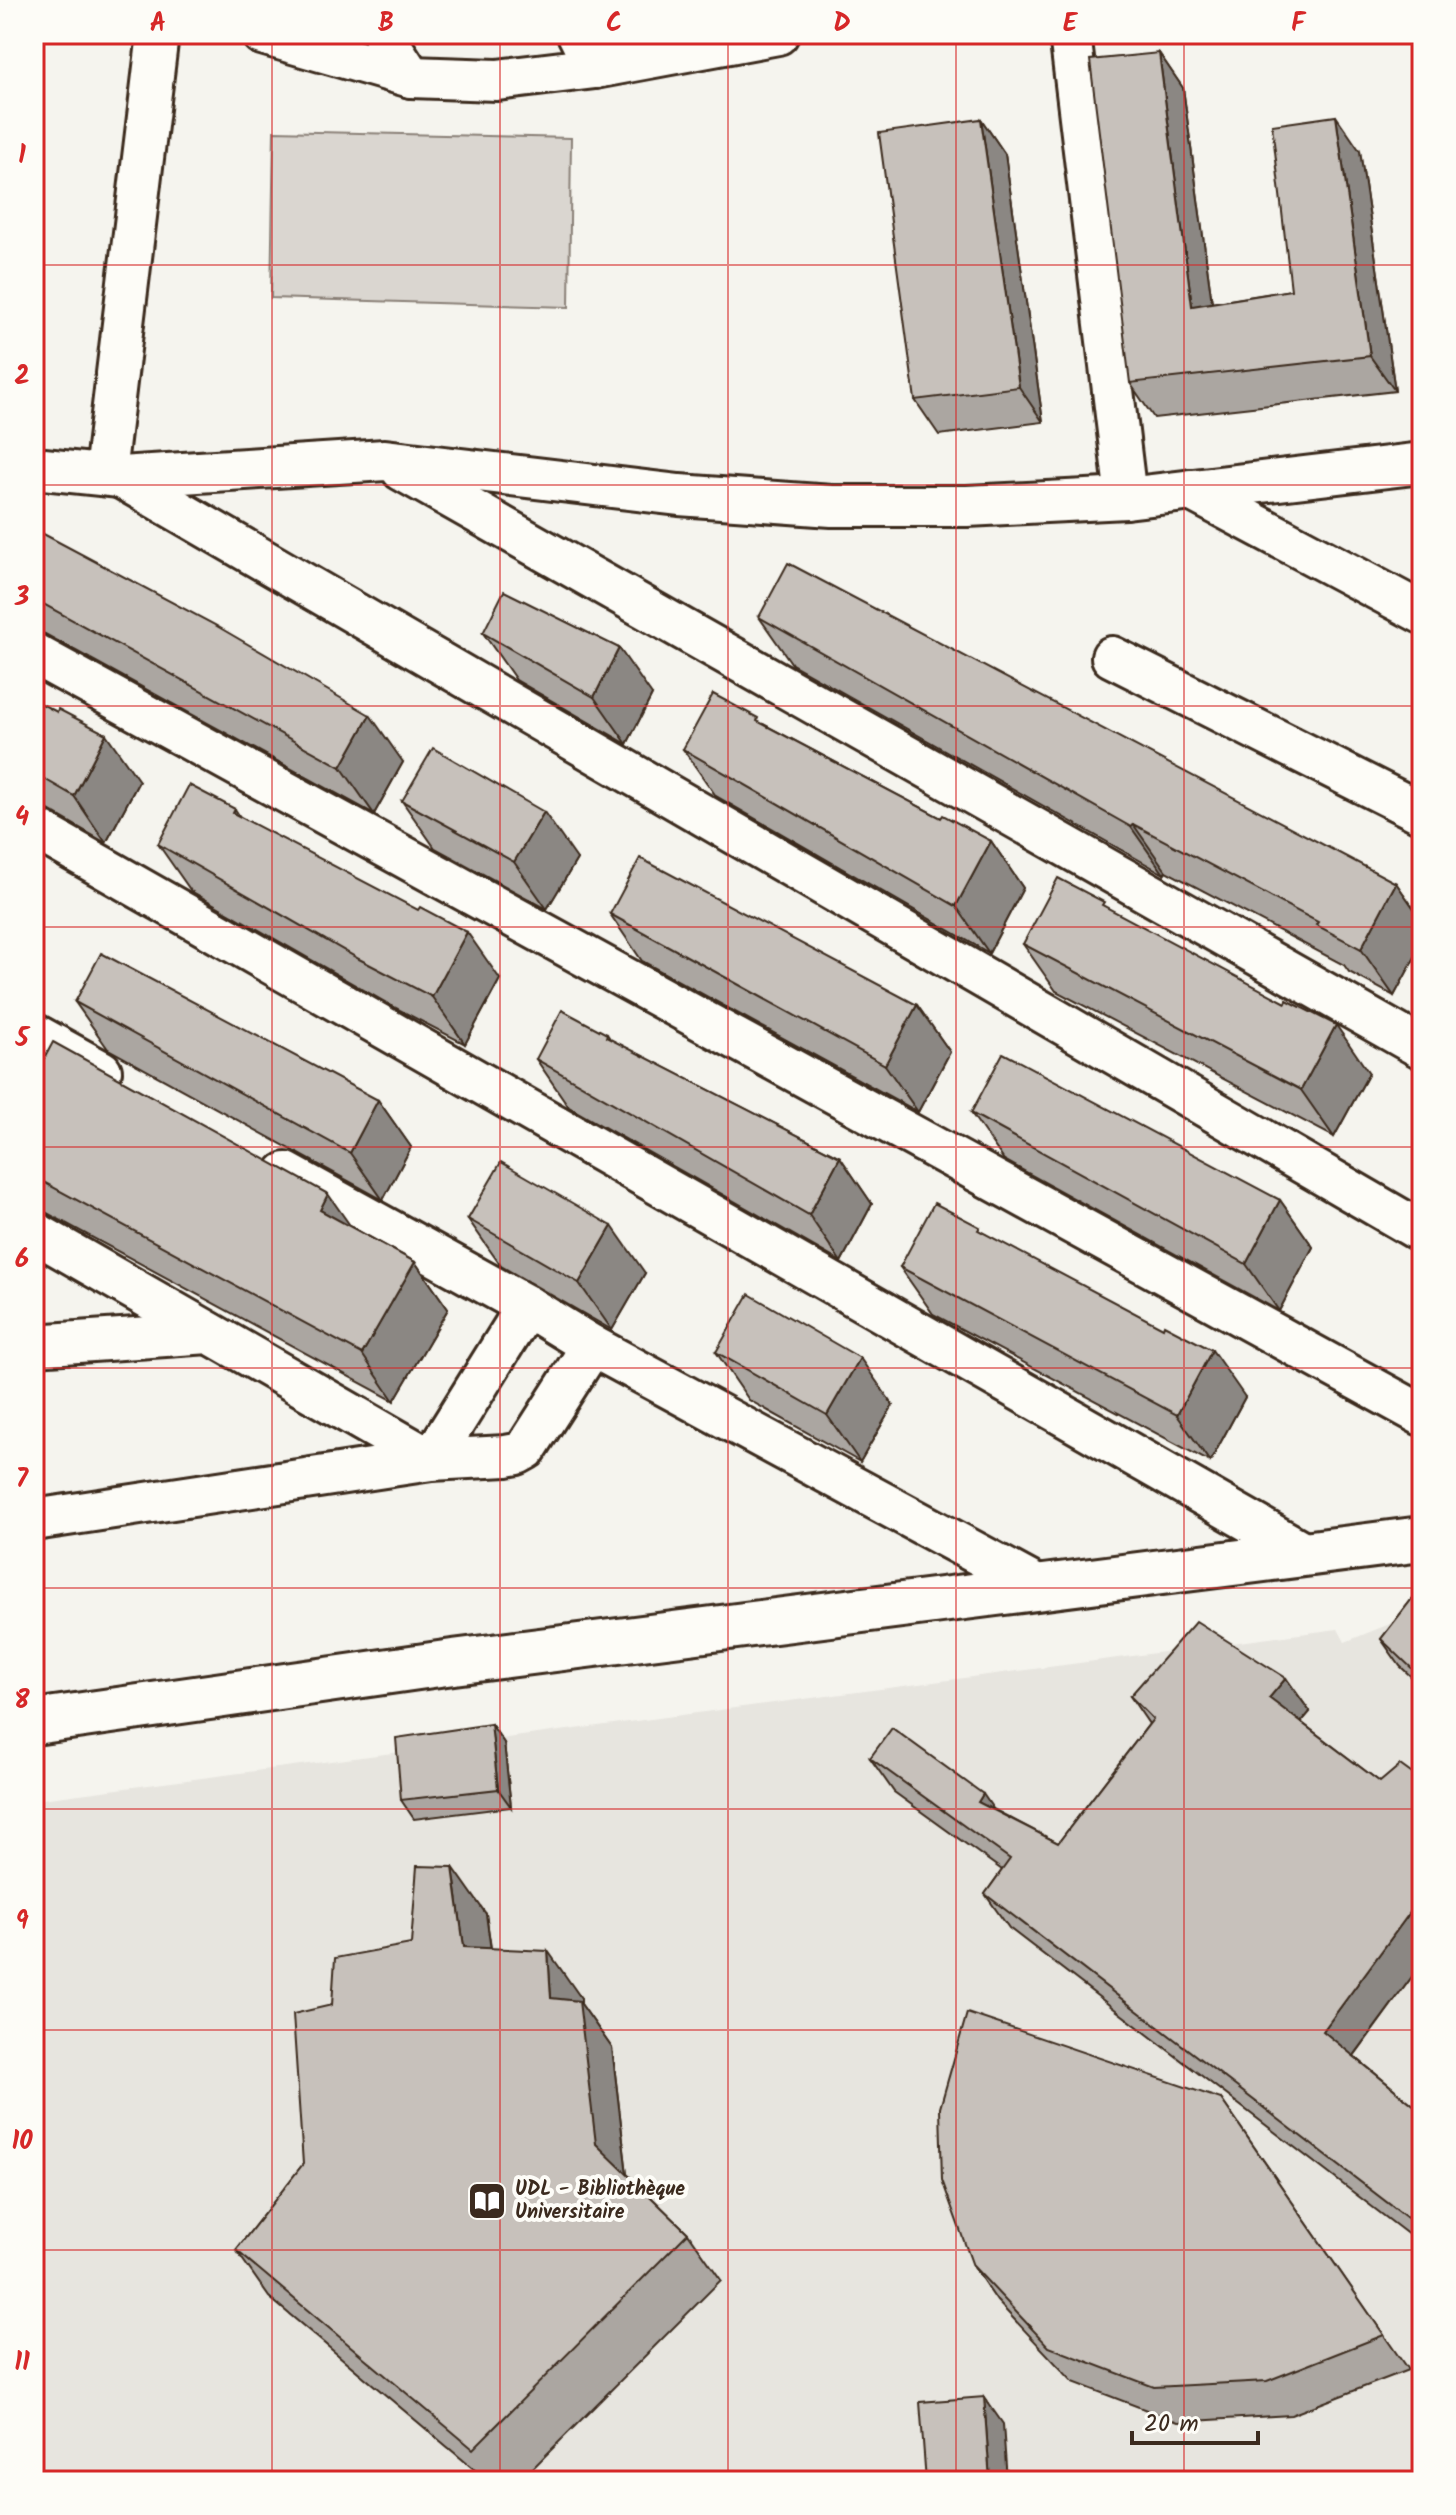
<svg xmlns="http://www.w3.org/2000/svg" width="1456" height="2515" viewBox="0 0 1456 2515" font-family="Kalam,sans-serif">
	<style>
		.built { fill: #e7e5df }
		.green { fill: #dad6d0; stroke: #8a8077; stroke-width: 2 }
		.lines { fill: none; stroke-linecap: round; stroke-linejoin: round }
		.street-casing { stroke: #3b2a1e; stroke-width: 46 }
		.secondary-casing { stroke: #3b2a1e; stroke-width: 50 }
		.street { stroke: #fdfcf7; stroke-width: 40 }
		.secondary { stroke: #fdfcf7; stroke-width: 44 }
		.wall { fill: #aba6a1; stroke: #3b2a1e; stroke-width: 2 }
		.shaded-wall { fill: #8b8783; stroke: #3b2a1e; stroke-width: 2 }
		.building { fill: #c7c1bb; stroke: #3b2a1e; stroke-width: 2 }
		.grid { fill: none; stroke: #d62828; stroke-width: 2; stroke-opacity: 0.55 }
		.labels { text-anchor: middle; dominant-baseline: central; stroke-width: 8; stroke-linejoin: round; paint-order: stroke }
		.poi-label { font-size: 20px; font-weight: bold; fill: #3b2a1e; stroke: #fdfcf7; text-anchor: start }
		.neatline { fill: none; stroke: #d62828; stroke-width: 3 }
		.grid-label { font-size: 26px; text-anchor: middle; font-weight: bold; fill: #d62828 }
	</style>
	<rect width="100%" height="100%" fill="#f5f4ee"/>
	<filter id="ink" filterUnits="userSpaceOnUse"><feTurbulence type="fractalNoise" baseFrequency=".0125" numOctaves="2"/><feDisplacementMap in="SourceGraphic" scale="16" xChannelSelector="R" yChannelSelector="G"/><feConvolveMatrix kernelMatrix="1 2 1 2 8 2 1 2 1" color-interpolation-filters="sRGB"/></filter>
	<g filter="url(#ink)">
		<!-- built -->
		<polygon class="built" points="1412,1615 1422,1624 1422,2481 34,2481 34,1800 1338,1629 1345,1642"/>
		<!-- green -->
		<polygon class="green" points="274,131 571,138 569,307 271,298"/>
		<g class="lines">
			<defs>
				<g id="street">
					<polyline points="262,34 411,77 497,80 595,68 778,34"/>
					<polyline points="383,34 411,77"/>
					<polyline points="578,34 595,68"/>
					<polyline points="1070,34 1126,498"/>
					<polyline points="34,468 120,477 385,460 679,495 832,506 967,506 1126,498 1422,463"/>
					<polyline points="402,470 1422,1048"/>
					<polyline points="105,473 158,34"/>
					<polyline points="120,477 1422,1232"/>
					<polyline points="1191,490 1422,613"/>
					<polyline points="34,654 1422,1415"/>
					<polyline points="1112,657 1422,813"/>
					<polyline points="34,828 1305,1553"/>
					<polyline points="34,1034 101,1071"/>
					<polyline points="286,1173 527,1306 592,1346 1039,1587"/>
					<polyline points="34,1232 431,1460 506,1456 517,1454 526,1449 592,1346"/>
					<polyline points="34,1345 209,1333"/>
					<polyline points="34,1520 431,1460 527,1306"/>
				</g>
				<polyline id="secondary" points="34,1722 453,1662 1422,1539"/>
			</defs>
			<!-- street casing -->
			<use href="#street" class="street-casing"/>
			<!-- secondary casing -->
			<use href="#secondary" class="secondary-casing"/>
			<!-- street -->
			<use href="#street" class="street"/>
			<!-- secondary -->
			<use href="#secondary" class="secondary"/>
		</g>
		<!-- wall -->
		<g class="wall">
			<polygon points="1159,53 1183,88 1212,303 1291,290 1360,151 1395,391 1154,418 1130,383"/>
			<polygon points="981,119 1005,154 1043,422 939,435 915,400"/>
			<polygon points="34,529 403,762 374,814 45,634 34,631"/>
			<polygon points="759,617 1396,883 1422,920 1422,944 1394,996 1349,972 1344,965 1166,871 1164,874 792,664"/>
			<polygon points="483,633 652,695 627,744 516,680"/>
			<polygon points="34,700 139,781 106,843 45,808 34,807"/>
			<polygon points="763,724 941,818 991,841 1023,888 989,953 716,796 683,749"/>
			<polygon points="402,801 577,859 547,909 435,848"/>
			<polygon points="235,809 240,817 500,979 465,1044 392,1006 191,891 158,844"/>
			<polygon points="1108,909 1369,1073 1334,1137 1056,991 1023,944"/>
			<polygon points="610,914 917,1005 950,1052 918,1112 642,961"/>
			<polygon points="75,1002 378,1100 411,1147 383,1200 108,1049"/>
			<polygon points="607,1034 611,1040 840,1157 872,1204 841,1262 569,1107 536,1059"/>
			<polygon points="34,1053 415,1262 448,1309 394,1401 34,1206"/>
			<polygon points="971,1113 1280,1200 1313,1247 1279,1311 1004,1160"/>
			<polygon points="468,1219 645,1273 612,1330 501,1266"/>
			<polygon points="985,1234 1245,1397 1210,1462 933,1314 900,1267"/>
			<polygon points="716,1352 893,1405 860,1462 749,1400"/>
			<polygon points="1422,1586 1422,1687 1400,1666 1381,1639"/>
			<polygon points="1286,1678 1310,1712 1301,1722 1380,1782 1422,1781 1422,1963 1354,2056 1422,2112 1422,2245 1009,1928 985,1894 1002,1870 894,1792 870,1758 995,1810 1058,1843 1149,1724 1130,1696"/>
			<polygon points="491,1724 504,1743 511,1807 414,1819 401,1800"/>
			<polygon points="486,1914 491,1948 581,1998 581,2004 612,2048 627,2174 688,2233 721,2280 520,2481 488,2481 269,2297 236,2250 303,2164 332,2005 411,1944"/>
			<polygon points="1221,2099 1408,2370 1291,2415 1178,2422 1073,2382 997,2301 973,2266"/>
		</g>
		<!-- shaded-wall -->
		<g class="shaded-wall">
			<polygon points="1159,53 1183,88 1217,340 1192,306"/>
			<polygon points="1336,116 1360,151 1395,391 1370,356"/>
			<polygon points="981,119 1005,154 1043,422 1019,387"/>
			<polygon points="619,648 652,695 627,744 594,697"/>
			<polygon points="370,715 403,762 374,814 341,767"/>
			<polygon points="106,734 139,781 106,843 74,796"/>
			<polygon points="544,812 577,859 547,909 514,862"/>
			<polygon points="1133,824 1166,871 1164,874 1131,827"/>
			<polygon points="991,841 1023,888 989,953 956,906"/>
			<polygon points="1396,883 1422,920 1422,944 1394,996 1361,949"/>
			<polygon points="34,932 38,938 34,946"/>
			<polygon points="467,932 500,979 465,1044 432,997"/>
			<polygon points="917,1005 950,1052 918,1112 885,1065"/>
			<polygon points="1336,1025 1369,1073 1334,1137 1301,1090"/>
			<polygon points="378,1100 411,1147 383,1200 350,1153"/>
			<polygon points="840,1157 872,1204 841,1262 809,1215"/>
			<polygon points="328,1194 361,1241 320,1210"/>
			<polygon points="1280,1200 1313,1247 1279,1311 1246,1264"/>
			<polygon points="612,1226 645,1273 612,1330 579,1283"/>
			<polygon points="415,1262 448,1309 394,1401 362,1354"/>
			<polygon points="1212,1350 1245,1397 1210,1462 1177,1415"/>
			<polygon points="860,1358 893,1405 860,1462 827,1415"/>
			<polygon points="1286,1678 1310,1712 1293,1732 1269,1698"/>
			<polygon points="491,1724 504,1743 511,1807 498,1789"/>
			<polygon points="983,1794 1007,1829 978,1802"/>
			<polygon points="453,1867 486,1914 497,1994 464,1947"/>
			<polygon points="1422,1896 1422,1963 1347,2065 1323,2031"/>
			<polygon points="548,1951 581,1998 581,2004 612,2048 629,2192 596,2144 551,1998"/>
			<polygon points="1422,2213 1422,2235 1414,2223"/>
			<polygon points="984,2397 1003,2424 1007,2481 990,2481"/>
		</g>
		<!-- building -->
		<g class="building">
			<polygon points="1159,53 1192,306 1291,290 1272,125 1336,116 1370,356 1130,383 1090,60"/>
			<polygon points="981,119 1019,387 915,400 879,133"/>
			<polygon points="34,529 215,625 370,715 341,767 34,599"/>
			<polygon points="788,563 1396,883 1361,949 1316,925 1318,922 1133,824 1131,827 759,617"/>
			<polygon points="504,591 619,648 594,697 483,633"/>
			<polygon points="713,694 758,718 757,721 941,818 943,815 991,841 956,906 683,749"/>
			<polygon points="34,700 57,712 58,709 106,734 74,796 34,773"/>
			<polygon points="433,748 544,812 514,862 402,801"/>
			<polygon points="189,785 235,809 233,813 418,910 420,907 467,932 432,997 359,959 158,844"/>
			<polygon points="640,858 917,1005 885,1065 610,914"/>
			<polygon points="1058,878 1104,902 1102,905 1286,1003 1287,1000 1336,1025 1301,1090 1023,944"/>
			<polygon points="101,953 378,1100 350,1153 75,1002"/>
			<polygon points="562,1010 607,1034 606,1037 840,1157 809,1215 536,1059"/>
			<polygon points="53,1042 328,1194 320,1210 415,1262 362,1354 34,1177 34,1053 44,1059"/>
			<polygon points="1003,1053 1280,1200 1246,1264 971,1113"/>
			<polygon points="501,1162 612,1226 579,1283 468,1219"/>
			<polygon points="934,1203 980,1227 978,1230 1163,1328 1164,1325 1212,1350 1177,1415 900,1267"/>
			<polygon points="749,1294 860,1358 827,1415 716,1352"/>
			<polygon points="1422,1586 1422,1678 1381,1639"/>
			<polygon points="1196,1621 1286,1678 1269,1698 1380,1782 1400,1765 1422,1781 1422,1896 1323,2031 1422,2112 1422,2213 1414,2223 985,1894 1010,1859 870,1758 892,1728 983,1794 978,1802 1058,1843 1153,1719 1130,1696"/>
			<polygon points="491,1724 498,1789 401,1800 396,1738"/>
			<polygon points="417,1866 453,1867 464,1947 548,1951 551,1998 579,2001 596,2144 688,2233 473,2449 236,2250 303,2164 293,2014 332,2005 335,1958 411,1944"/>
			<polygon points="967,2013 1221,2099 1384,2335 1267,2381 1154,2387 1049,2347 973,2266 942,2180 940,2108"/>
			<polygon points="984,2397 990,2481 926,2481 920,2402"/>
		</g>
	</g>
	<!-- grid -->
	<path class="grid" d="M 272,34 L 272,2481M 500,34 L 500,2481M 728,34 L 728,2481M 956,34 L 956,2481M 1184,34 L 1184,2481M 34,265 L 1422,265M 34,485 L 1422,485M 34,706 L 1422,706M 34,927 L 1422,927M 34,1147 L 1422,1147M 34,1368 L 1422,1368M 34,1588 L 1422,1588M 34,1809 L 1422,1809M 34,2030 L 1422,2030M 34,2250 L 1422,2250"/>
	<!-- icons -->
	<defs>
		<symbol id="library-square" viewBox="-11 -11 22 22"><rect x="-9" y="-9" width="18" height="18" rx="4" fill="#3b2a1e" stroke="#fdfcf7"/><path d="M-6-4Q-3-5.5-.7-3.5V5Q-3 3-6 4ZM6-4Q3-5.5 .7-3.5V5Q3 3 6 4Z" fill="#fff"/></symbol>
	</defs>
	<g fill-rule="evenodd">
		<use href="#library-square" x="465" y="2179" width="44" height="44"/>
	</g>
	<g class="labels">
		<!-- poi labels -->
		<g class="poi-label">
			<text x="515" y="2190">UDL - Bibliothèque<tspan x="515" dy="23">Universitaire</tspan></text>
		</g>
	</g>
	<!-- margin -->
	<rect width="1456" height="2515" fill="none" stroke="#fdfcf7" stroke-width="88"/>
	<!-- scale -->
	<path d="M1132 2431v12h126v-12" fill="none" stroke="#3b2a1e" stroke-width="4"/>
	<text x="1144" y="2431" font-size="24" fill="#3b2a1e" stroke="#fdfcf7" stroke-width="6" paint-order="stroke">20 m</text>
	<rect x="44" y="44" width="1368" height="2427" class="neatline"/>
	<g class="grid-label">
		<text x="158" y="31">A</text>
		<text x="386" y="31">B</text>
		<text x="614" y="31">C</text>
		<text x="842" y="31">D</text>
		<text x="1070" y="31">E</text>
		<text x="1298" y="31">F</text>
		<text x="22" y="163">1</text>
		<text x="22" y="384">2</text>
		<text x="22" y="605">3</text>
		<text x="22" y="825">4</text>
		<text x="22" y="1046">5</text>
		<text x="22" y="1267">6</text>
		<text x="22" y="1487">7</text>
		<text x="22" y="1708">8</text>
		<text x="22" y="1929">9</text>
		<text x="22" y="2149">10</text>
		<text x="22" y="2370">11</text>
	</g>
</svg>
